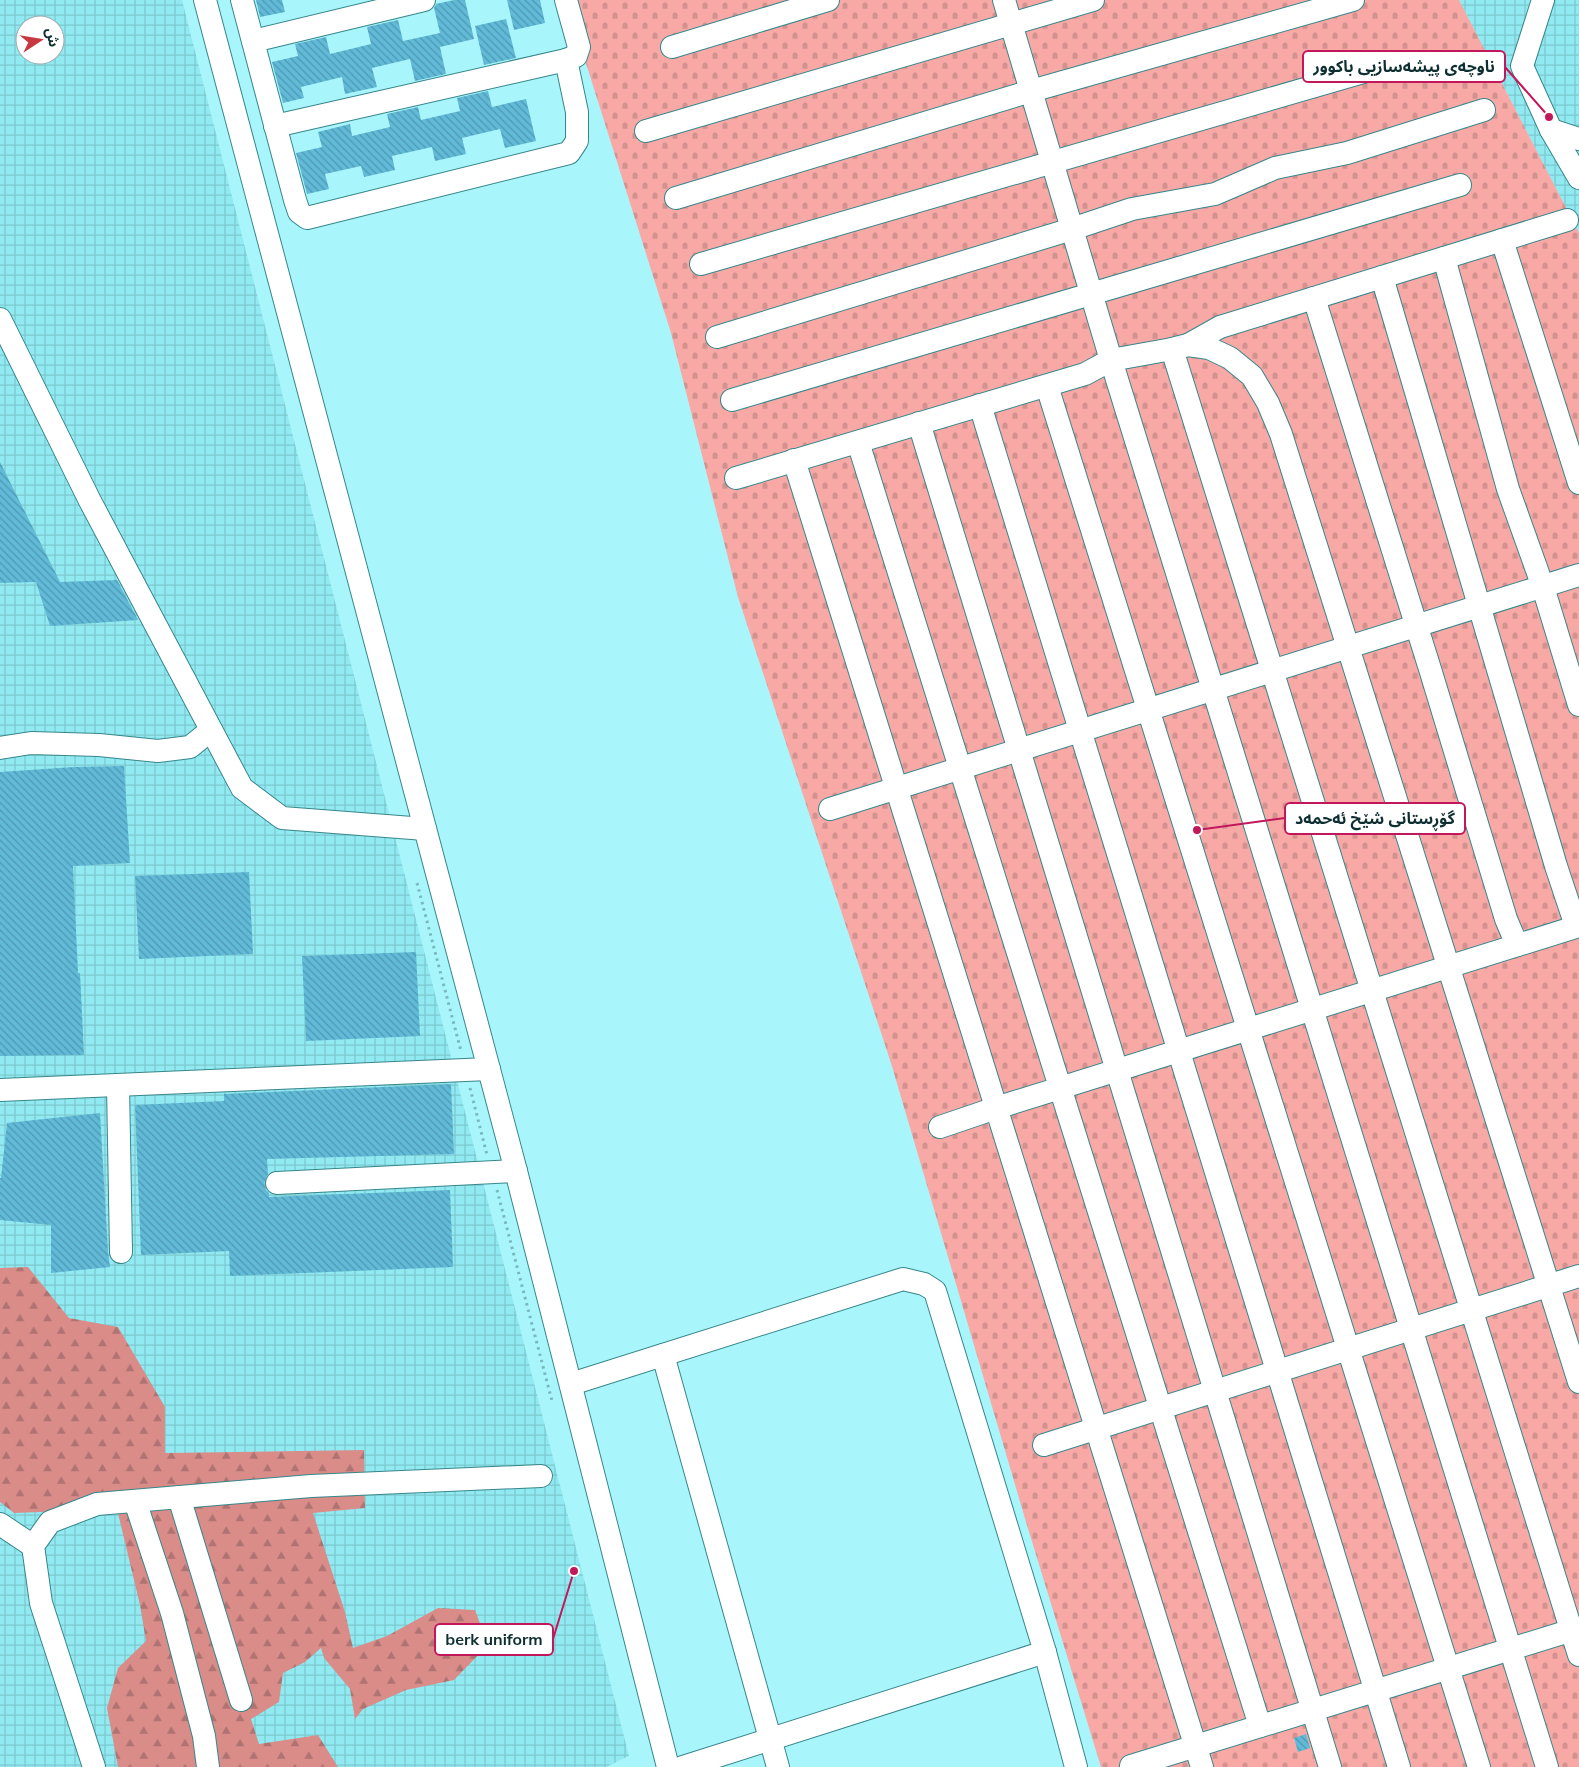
<svg xmlns="http://www.w3.org/2000/svg" width="1579" height="1767" viewBox="0 0 1579 1767" font-family="Mulish,'Noto Sans Arabic',sans-serif">
	<style>
		.industrial { fill: url(#industrial-grid); fill-rule: evenodd }
		.forest { fill: url(#forest-firs) }
		.cemetery { fill: url(#cemetery-stones) }
		.building { fill: url(#building-back-hatch) }
		.lines { fill: none; stroke-linecap: round; stroke-linejoin: round }
		.minor-casing { stroke: #37868b; stroke-width: 24 }
		.path { stroke: #79b9bd; stroke-width: 3; stroke-dasharray: 2.5 4; stroke-linecap: butt }
		.minor { stroke: #fff; stroke-width: 22 }
		.leader { fill: none; stroke: #c2185b; stroke-width: 2 }
		.callout-dot { fill: #c2185b; stroke: #fff; stroke-width: 2 }
		.callout { fill: #fff; stroke: #c2185b; stroke-width: 2 }
		.callout-label { font-size: 16px; text-anchor: middle; font-weight: bold; fill: #0e2f31 }
	</style>
	<defs>
		<pattern id="industrial-grid" width="8" height="8" patternUnits="userSpaceOnUse" patternTransform="scale(1.25)"><rect width="8" height="8" fill="#91eaf1"/><path d="M0 4h8M4 0v8" fill="none" stroke="#7cc9cf"/></pattern>
		<pattern id="forest-firs" width="22" height="20" patternUnits="userSpaceOnUse" patternTransform="scale(1.25)"><rect width="22" height="20" fill="#da8c89"/><path d="M5 1l3.5 6h-7zM16 11l3.5 6h-7z" fill="#af7371"/></pattern>
		<pattern id="cemetery-stones" width="16" height="16" patternUnits="userSpaceOnUse" patternTransform="scale(1.25)"><rect width="16" height="16" fill="#f8a9a6"/><path d="M2 7V4a2 2 0 0 1 4 0v3zM10 15v-3a2 2 0 0 1 4 0v3z" fill="#d3928f"/></pattern>
		<pattern id="building-back-hatch" width="6" height="6" patternUnits="userSpaceOnUse" patternTransform="scale(1.25)"><rect width="6" height="6" fill="#61bad8"/><path d="M-1 5l2 2M0 0l6 6M5-1l2 2" fill="none" stroke="#4e98b0"/></pattern>
	</defs>
	<rect width="100%" height="100%" fill="#a8f6fb"/>
	<!-- industrial -->
	<g class="industrial">
		<path d="M 0,0 L 182,0 L 629,1756 L 606,1767 L 0,1767 ZM 25,25 L 55,25 L 55,55 L 25,55 Z"/>
		<polygon points="1459,0 1579,0 1579,233"/>
	</g>
	<!-- forest -->
	<polygon class="forest" points="28,1267 69,1318 118,1327 165,1407 165,1453 364,1450 365,1508 313,1513 345,1612 353,1648 387,1636 438,1608 475,1610 488,1645 454,1680 406,1690 363,1709 355,1719 350,1689 324,1658 321,1648 305,1662 283,1673 279,1702 251,1719 259,1744 318,1735 338,1767 118,1767 107,1708 118,1668 146,1641 140,1605 117,1509 14,1513 0,1502 0,1268"/>
	<!-- cemetery -->
	<polygon class="cemetery" points="566,0 1459,0 1579,233 1579,1767 1101,1767 1026,1522 891,1063 738,597 671,333"/>
	<!-- building -->
	<g class="building">
		<polygon points="256,0 282,0 285,12 260,17"/>
		<polygon points="454,0 465,0 474,39 440,47 446,74 415,81 410,59 372,68 377,87 345,94 342,77 301,87 304,98 283,103 272,62 298,56 295,44 326,37 330,54 371,44 367,27 398,20 403,41 440,33 434,8 436,4"/>
		<polygon points="507,0 540,0 545,23 514,30"/>
		<polygon points="506,19 516,58 484,65 475,26"/>
		<polygon points="488,91 492,107 526,99 536,141 505,148 500,129 462,138 466,154 435,161 432,147 392,156 395,170 364,177 361,166 325,174 329,189 307,194 296,153 322,147 318,132 350,124 352,136 390,127 387,114 418,107 421,120 460,111 457,98"/>
		<polygon points="0,462 60,582 117,580 138,620 50,626 36,582 0,583"/>
		<polygon points="124,766 130,863 73,866 78,973 80,973 84,1055 0,1056 0,772 74,767"/>
		<polygon points="249,872 253,954 139,959 135,876"/>
		<polygon points="416,952 420,1036 306,1041 302,956"/>
		<polygon points="451,1084 454,1154 267,1159 268,1174 264,1183 266,1190 269,1193 269,1197 450,1190 453,1267 230,1276 229,1251 141,1255 135,1105 224,1101 224,1094"/>
		<polygon points="100,1113 108,1252 110,1267 51,1273 51,1225 0,1220 0,1178 1,1178 7,1123"/>
		<polygon points="1306,1734 1310,1748 1298,1752 1294,1738"/>
	</g>
	<g class="lines">
		<defs>
			<g id="minor">
				<polyline points="205,0 516,1171 668,1767"/>
				<polyline points="242,0 295,200 299,212 307,218 569,153 577,141 577,112 566,60 576,56 579,47 566,0"/>
				<polyline points="1004,0 1111,360 1547,1767"/>
				<polyline points="1543,0 1522,66 1551,130 1579,178"/>
				<polyline points="253,41 424,0"/>
				<polyline points="672,47 828,0"/>
				<polyline points="275,126 566,60"/>
				<polyline points="1551,130 1579,139"/>
				<polyline points="646,131 1093,0"/>
				<polyline points="676,198 1031,91 1353,0"/>
				<polyline points="1502,240 1579,483"/>
				<polyline points="1444,258 1508,489 1543,587 1579,705"/>
				<polyline points="701,264 1398,62"/>
				<polyline points="1382,277 1556,866 1576,926"/>
				<polyline points="1314,298 1430,669 1506,919 1517,945"/>
				<polyline points="0,319 90,501 242,788 282,818 425,829"/>
				<polyline points="717,337 1072,229 1132,209 1215,194 1275,168 1347,153 1484,110"/>
				<polyline points="1188,345 1220,327 1567,220"/>
				<polyline points="1172,349 1579,1655"/>
				<polyline points="1047,386 1479,1767"/>
				<polyline points="732,400 1460,185"/>
				<polyline points="980,405 1399,1767"/>
				<polyline points="919,423 1330,1767"/>
				<polyline points="858,442 1260,1726"/>
				<polyline points="794,460 1202,1767"/>
				<polyline points="736,478 1085,374 1111,360 1172,349 1188,345 1209,348 1230,358 1252,376 1268,403 1281,434 1579,1382"/>
				<polyline points="0,748 31,743 99,745 158,751 190,747 211,730"/>
				<polyline points="830,809 1579,575"/>
				<polyline points="118,1085 121,1252"/>
				<polyline points="0,1090 489,1069"/>
				<polyline points="940,1127 996,1108 1579,926"/>
				<polyline points="277,1183 516,1171"/>
				<polyline points="663,1355 778,1767"/>
				<polyline points="571,1384 903,1279 924,1284 935,1291 1045,1652 1076,1767"/>
				<polyline points="1044,1445 1579,1276"/>
				<polyline points="179,1497 241,1700"/>
				<polyline points="135,1501 172,1613 204,1736 208,1767"/>
				<polyline points="0,1524 33,1546"/>
				<polyline points="1131,1766 1579,1628"/>
				<polyline points="94,1767 41,1603 33,1546 50,1522 97,1504 311,1486 541,1476"/>
				<polyline points="683,1767 1045,1652"/>
			</g>
		</defs>
		<!-- minor casing -->
		<use href="#minor" class="minor-casing"/>
		<!-- path -->
		<g class="path">
			<polyline points="417,883 461,1051"/>
			<polyline points="470,1088 487,1155"/>
			<polyline points="497,1190 552,1401"/>
		</g>
		<!-- minor -->
		<use href="#minor" class="minor"/>
	</g>
	<!-- callouts -->
	<path class="leader" d="M1549 117L1505 67M1197 830L1285 818M574 1571L553 1639"/>
	<g class="callout-dot">
		<circle cx="1549" cy="117" r="5"/>
		<circle cx="1197" cy="830" r="5"/>
		<circle cx="574" cy="1571" r="5"/>
	</g>
	<g class="callout">
		<rect x="1303" y="51" width="202" height="31" rx="5"/>
		<rect x="1285" y="803" width="180" height="31" rx="5"/>
		<rect x="435" y="1624" width="118" height="31" rx="5"/>
	</g>
	<g class="callout-label">
		<text x="1404" y="72">ناوچەی پیشەسازیی باکوور</text>
		<text x="1375" y="824">گۆڕستانی شێخ ئەحمەد</text>
		<text x="494" y="1645">berk uniform</text>
	</g>
	<!-- north arrow -->
	<g transform="translate(40 40) rotate(78)"><circle r="24" fill="#ffffff" stroke="#9facad"/>
	<path d="M0-4L9 19L0 12L-9 19Z" fill="#c73841"/>
	<text y="-8" font-size="14" font-weight="bold" text-anchor="middle" fill="#0e2f31">ش</text>
	</g>
</svg>
